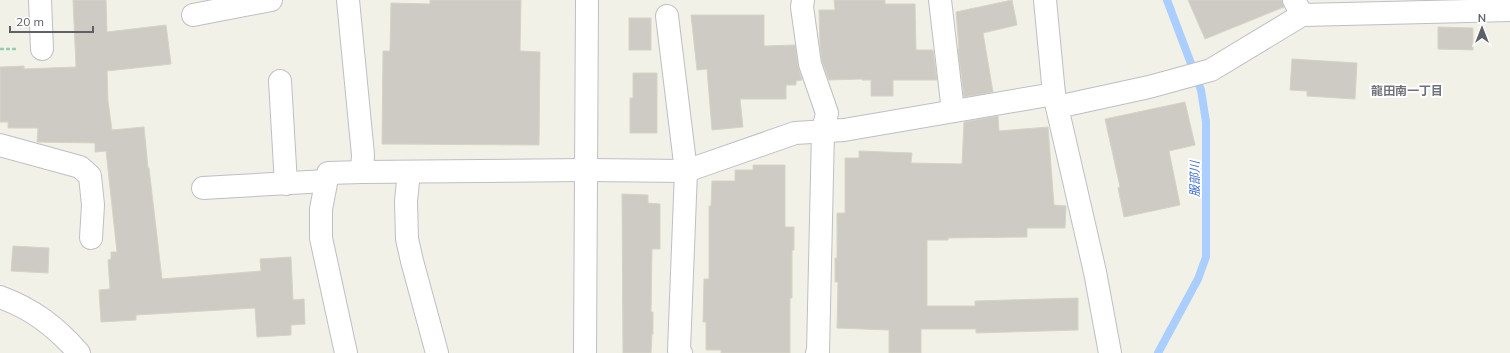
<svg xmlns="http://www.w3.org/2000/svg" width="1510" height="353" viewBox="0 0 1510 353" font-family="Mulish,'Noto Sans JP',sans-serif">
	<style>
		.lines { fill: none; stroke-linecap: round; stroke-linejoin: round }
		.stream { stroke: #a9ceff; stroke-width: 8 }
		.building { fill: #cdcbc4; stroke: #d7d4c4 }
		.minor-casing { stroke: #bebfc6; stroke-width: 24 }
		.tertiary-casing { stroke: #bebfc6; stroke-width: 24 }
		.path { stroke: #99ccaf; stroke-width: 2.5; stroke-dasharray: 4 2; stroke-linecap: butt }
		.minor { stroke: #fff; stroke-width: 22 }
		.tertiary { stroke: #fff; stroke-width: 22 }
		.labels { text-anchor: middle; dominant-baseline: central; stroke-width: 4; stroke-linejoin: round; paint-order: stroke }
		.neighbourhood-label { font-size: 12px; font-weight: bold; fill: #6f737a; stroke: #fff }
		.water-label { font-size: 12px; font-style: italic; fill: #3f71cf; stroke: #fff }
	</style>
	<rect width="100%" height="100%" fill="#f1f1e7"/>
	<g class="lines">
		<!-- stream -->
		<polyline class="stream" points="1158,353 1198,279 1206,257 1206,122 1201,90 1167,0"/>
	</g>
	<!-- building -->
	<g class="building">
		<polygon points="73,0 106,0 107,32 166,25 171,64 107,71 108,101 112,130 144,127 148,168 149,168 162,279 261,271 260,259 291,257 293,300 304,299 305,324 291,325 291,335 257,337 255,308 136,315 136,320 101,322 99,290 110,289 108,260 111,259 111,252 117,252 106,151 95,152 95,143 37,142 38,128 8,128 8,122 0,122 0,67 24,66 24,69 76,67"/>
		<polygon points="430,0 521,0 520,51 540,52 539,145 382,144 383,51 390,51 391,3 430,4"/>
		<polygon points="834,0 885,0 885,4 915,4 916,50 933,50 937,80 893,80 893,96 871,96 871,80 862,80 862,79 829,80 822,61 820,45 819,10 835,10"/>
		<polygon points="1012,0 1017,25 983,33 993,92 964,97 958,49 959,49 956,12"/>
		<polygon points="1188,0 1282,0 1284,7 1205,39"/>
		<polygon points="691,15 764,15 764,46 795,45 798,66 802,80 796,81 796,85 786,85 786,99 740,99 743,127 712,130 707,69 697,70"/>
		<rect x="629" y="18" width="22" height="32"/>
		<polygon points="1438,27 1473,28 1473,50 1438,49"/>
		<polygon points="1292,59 1357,63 1355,99 1307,96 1307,91 1290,90"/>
		<polygon points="633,73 657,73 657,133 630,133 630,98 633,98"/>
		<polygon points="1185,102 1195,145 1169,151 1180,205 1124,217 1118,188 1120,187 1105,119"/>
		<polygon points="998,116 999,131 1048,127 1054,205 1066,206 1065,228 1027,228 1027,237 948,238 948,240 927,240 927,306 975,306 975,301 1078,298 1078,330 976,333 976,329 921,329 921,353 889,353 889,330 837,328 838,282 835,282 835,258 837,258 837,213 845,213 845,158 859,158 859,151 912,153 911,163 962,164 964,122"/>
		<polygon points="753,165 785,165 785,227 794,227 794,250 792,250 792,298 790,298 790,353 721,353 721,350 706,350 706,322 703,322 704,279 709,279 709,206 711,206 712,181 735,181 735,170 753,170"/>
		<polygon points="622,194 648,195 648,203 660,204 660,249 652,249 651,312 653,312 653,334 652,334 651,353 623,353"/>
		<polygon points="13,246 49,248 48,273 11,271"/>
	</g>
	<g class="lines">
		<defs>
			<g id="minor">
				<polyline points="40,0 42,49"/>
				<polyline points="348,0 363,155 362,172 587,170 686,171 795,133 844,130 1054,94"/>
				<polyline points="803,0 802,7 810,64 827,113 823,131 818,352 817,353"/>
				<polyline points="940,0 953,111"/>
				<polyline points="1045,0 1054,94 1095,272 1110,353"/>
				<polyline points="1294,0 1302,15 1510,10"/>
				<polyline points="193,15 271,0"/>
				<polyline points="667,16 686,171 679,350 681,353"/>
				<polyline points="280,81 286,184"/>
				<polyline points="1057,107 1149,87 1211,70 1302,15"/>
				<polyline points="0,145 80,167 90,176 93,205 91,238"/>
				<polyline points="409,172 406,201 407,239 412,261 437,353"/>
				<polyline points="203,188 326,181"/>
				<path d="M 0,297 C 33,309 56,327 79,353"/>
				<polyline points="346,353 321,238 321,209 328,173 362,172"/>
			</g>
			<polyline id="tertiary" points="585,353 587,0"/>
		</defs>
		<!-- minor casing -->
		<use href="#minor" class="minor-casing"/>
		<!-- tertiary casing -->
		<use href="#tertiary" class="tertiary-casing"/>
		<!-- path -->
		<polyline class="path" points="0,49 17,49"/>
		<!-- minor -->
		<use href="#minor" class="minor"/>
		<!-- tertiary -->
		<use href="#tertiary" class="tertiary"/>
	</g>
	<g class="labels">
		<!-- neighbourhood labels -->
		<g class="neighbourhood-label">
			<text x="1407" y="90">龍田南一丁目</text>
		</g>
		<!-- water labels -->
		<g class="water-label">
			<text transform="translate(1194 179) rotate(-90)">服部川</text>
		</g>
	</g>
	<!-- north arrow -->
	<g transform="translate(1482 28)" stroke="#ffffff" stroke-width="3" paint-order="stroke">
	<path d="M0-3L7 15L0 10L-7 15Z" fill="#5e6168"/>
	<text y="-6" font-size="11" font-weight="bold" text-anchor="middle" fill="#5e6168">N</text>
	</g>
	<!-- scale -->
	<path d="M10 26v6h83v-6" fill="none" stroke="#5e6168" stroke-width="2"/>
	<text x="16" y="26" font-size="12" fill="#5e6168" stroke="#ffffff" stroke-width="3" paint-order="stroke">20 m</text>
</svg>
